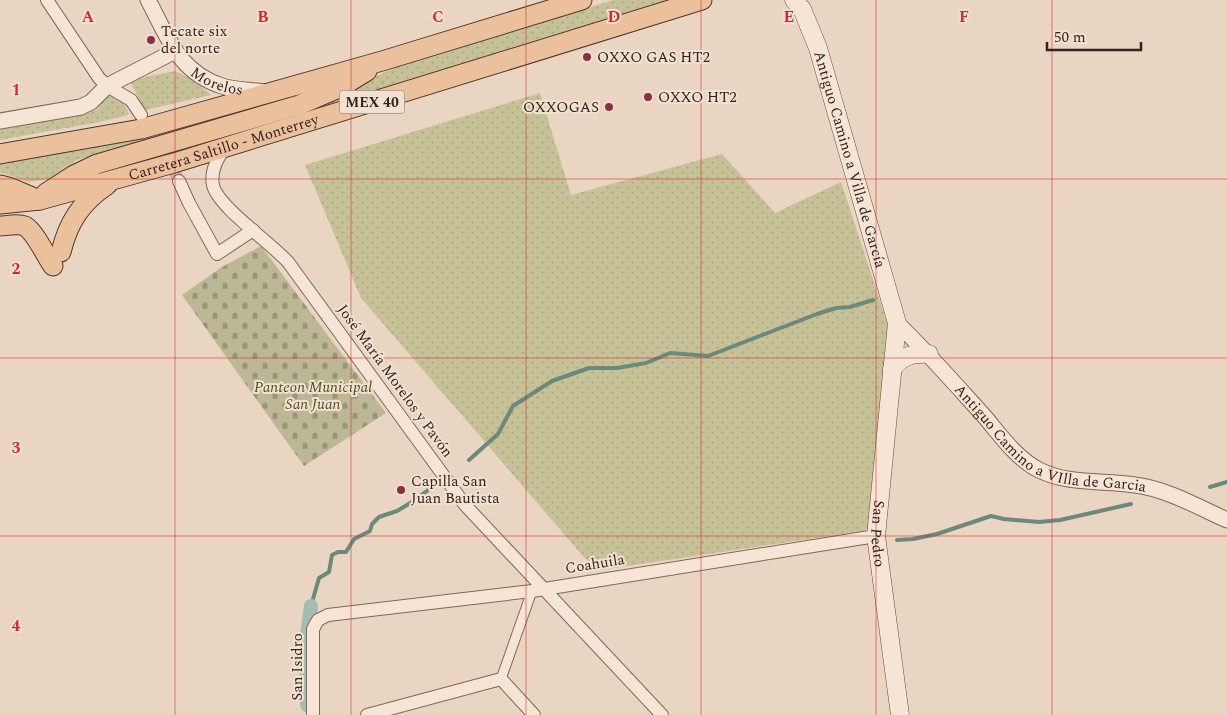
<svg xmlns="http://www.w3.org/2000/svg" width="1227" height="715" viewBox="0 0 1227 715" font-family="Spectral,serif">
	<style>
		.green { fill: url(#green-dots) }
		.cemetery { fill: url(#cemetery-stones) }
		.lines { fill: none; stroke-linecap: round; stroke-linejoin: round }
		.stream { stroke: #6c8a7b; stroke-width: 4 }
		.canal { stroke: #a4bdb0; stroke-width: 14 }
		.minor-tunnel { stroke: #c5b1a1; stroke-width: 12; stroke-dasharray: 12 6; stroke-linecap: butt }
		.pedestrian-casing { stroke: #82665a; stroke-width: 11 }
		.minor-casing { stroke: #82665a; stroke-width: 14 }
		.tertiary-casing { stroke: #82665a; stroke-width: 17 }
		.secondary-casing { stroke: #64483e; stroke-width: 19 }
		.primary-casing { stroke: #50362f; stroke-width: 21 }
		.pedestrian { stroke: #f6e4d4; stroke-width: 9 }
		.minor { stroke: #f6e4d4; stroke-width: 12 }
		.tertiary { stroke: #f6e4d4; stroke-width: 15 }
		.secondary { stroke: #f6e4d4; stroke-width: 18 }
		.primary { stroke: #ebc09c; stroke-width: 19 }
		.grid { fill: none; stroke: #d62828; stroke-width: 1; stroke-opacity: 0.55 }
		.poi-dot { fill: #8c2f45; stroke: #f2e1d0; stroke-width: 2 }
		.labels { text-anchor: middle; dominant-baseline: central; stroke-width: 4; stroke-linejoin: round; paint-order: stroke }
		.shield { fill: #f2e1d0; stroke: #6c5c53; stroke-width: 1 }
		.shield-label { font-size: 14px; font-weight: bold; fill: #33231e }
		.poi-label { font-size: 15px; fill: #33231e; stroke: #f2e1d0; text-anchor: start }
		.street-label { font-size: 15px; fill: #33231e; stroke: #f2e1d0 }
		.park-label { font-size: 15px; font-style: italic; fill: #4d4e26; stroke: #f2e1d0 }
		.grid-label { font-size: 16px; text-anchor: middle; font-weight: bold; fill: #d62828; stroke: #f2e1d0; stroke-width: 4; stroke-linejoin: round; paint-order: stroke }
	</style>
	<defs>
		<pattern id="green-dots" width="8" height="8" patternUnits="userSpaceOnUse" patternTransform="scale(1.25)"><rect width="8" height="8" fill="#c7c197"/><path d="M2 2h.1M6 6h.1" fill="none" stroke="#aba682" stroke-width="1.8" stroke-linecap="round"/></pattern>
		<pattern id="cemetery-stones" width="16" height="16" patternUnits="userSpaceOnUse" patternTransform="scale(1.25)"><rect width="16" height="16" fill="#bcb895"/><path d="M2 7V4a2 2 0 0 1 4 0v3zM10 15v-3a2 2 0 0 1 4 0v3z" fill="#999579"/></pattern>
	</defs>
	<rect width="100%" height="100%" fill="#ead4c2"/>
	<!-- green -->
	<g class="green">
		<polygon points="613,0 671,0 114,172 118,165 320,102 396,67"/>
		<polygon points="175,71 192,79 211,95 145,110 131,83 140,78"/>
		<polygon points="540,93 571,195 722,154 775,213 841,182 890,332 870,527 863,531 600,570 595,568 582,555 361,298 305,165"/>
		<path d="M 105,94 C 120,98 124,100 129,115 L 99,122 L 0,140 L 0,126 L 97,110 Z"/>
		<polygon points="253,110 77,160 66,168 56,178 28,182 0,172 0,162 140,135"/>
	</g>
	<!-- cemetery -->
	<polygon class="cemetery" points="261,246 386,413 304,466 182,295 222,267"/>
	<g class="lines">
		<!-- stream -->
		<g class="stream">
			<polyline points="469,460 498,434 513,406 552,381 589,368 617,368 646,363 670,353 708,356 817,314 836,308 850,307 873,300"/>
			<polyline points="1210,487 1227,482"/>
			<polyline points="897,540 913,539 937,534 991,516 1004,519 1039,522 1060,520 1131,504"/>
			<polyline points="311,606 319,578 329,572 332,555 338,552 346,552 354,539 370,531 372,524 379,517 397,511 412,502 439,482"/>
		</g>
		<!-- canal -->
		<polyline class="canal" points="307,705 306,643 311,606"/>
		<!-- minor-tunnel -->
		<polyline class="minor-tunnel" points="145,121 168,159 179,181"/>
		<defs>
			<polyline id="pedestrian" points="501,679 532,591"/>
			<g id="minor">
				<polyline points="47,0 99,78 107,86 131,100 141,115"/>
				<path d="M 227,146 C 218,156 210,171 213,185 C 217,206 271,243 288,262 L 465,505 L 662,715"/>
				<polyline points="179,181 189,203 217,254 253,230"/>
				<polyline points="313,715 313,629 318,620 328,615 532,591 876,536"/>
				<polyline points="367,715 501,679 534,715"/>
			</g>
			<g id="tertiary">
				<path id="s1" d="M 148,0 C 168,37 178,72 222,86 C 235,90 251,90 265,92"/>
				<polyline points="0,121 81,107 91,102 107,86 175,51"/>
				<path id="s2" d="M 897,323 C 928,353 956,385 985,417 C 1000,435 1017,459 1039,470 C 1069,485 1103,480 1135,485 C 1167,489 1198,507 1227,520"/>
			</g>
			<g id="secondary">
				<path id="s3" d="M 794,0 L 802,9 L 818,48 L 897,323 L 876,536 L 900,715"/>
				<path d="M 892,369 C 902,356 912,353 929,354"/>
			</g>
			<g id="primary">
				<polyline points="0,154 141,129 382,61 582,0"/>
				<polyline points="0,185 11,188 39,200"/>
				<polyline points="46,193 74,175 97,164 299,105 341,87 367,71"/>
				<path id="s4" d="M 0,204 L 40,200 L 174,163 L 702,0"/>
				<path d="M 0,226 C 7,226 17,223 25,226 C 35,232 46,256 53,266"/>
				<path d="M 61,252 C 68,223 81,202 107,185"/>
			</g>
		</defs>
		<!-- pedestrian casing -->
		<use href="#pedestrian" class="pedestrian-casing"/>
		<!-- minor casing -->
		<use href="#minor" class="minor-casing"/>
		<!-- tertiary casing -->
		<use href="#tertiary" class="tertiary-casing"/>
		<!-- secondary casing -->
		<use href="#secondary" class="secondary-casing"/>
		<!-- primary casing -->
		<use href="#primary" class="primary-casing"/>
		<!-- pedestrian -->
		<use href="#pedestrian" class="pedestrian"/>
		<!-- minor -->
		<use href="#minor" class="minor"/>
		<!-- tertiary -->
		<use href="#tertiary" class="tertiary"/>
		<!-- secondary -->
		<use href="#secondary" class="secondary"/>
		<!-- primary -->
		<use href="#primary" class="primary"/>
	</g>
	<!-- grid -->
	<path class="grid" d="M 175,0 L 175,715M 351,0 L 351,715M 526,0 L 526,715M 701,0 L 701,715M 876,0 L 876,715M 1052,0 L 1052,715M 0,179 L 1227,179M 0,358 L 1227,358M 0,536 L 1227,536"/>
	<!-- markers -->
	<g class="poi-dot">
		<circle cx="151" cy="40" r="5"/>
		<circle cx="587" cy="57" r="5"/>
		<circle cx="648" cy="97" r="5"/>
		<circle cx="609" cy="107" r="5"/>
		<circle cx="401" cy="490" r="5"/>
	</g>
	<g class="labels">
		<!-- shield labels -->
		<rect class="shield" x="339.5" y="90.5" width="65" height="23" rx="4"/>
		<g class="shield-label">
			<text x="372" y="102">MEX 40</text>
		</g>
		<!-- poi labels -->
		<g class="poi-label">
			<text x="161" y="31">Tecate six<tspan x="161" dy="17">del norte</tspan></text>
			<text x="597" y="57">OXXO GAS HT2</text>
			<text x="658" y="97">OXXO HT2</text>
			<text x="599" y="107" text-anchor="end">OXXOGAS</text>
			<text x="411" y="481">Capilla San<tspan x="411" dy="17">Juan Bautista</tspan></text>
		</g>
		<!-- street labels -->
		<g class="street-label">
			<text stroke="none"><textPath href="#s1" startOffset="111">Morelos</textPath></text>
			<text stroke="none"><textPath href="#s4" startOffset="231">Carretera Saltillo - Monterrey</textPath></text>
			<text stroke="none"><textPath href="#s3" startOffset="170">Antiguo Camino a Villa de García</textPath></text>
			<text transform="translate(395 381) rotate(54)">José María Morelos y Pavón</text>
			<text stroke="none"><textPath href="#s2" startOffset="201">Antiguo Camino a VIlla de Garcia</textPath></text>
			<text stroke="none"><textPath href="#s3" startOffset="552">San Pedro</textPath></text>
			<text transform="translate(595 564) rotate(-9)">Coahuila</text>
			<text transform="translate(297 667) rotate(-90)">San Isidro</text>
		</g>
		<!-- park labels -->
		<g class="park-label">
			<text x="313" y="387">Panteon Municipal<tspan x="313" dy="17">San Juan</tspan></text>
		</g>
	</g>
	<g class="grid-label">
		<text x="88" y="22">A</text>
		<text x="263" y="22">B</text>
		<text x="438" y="22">C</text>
		<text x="614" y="22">D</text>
		<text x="789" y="22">E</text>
		<text x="964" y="22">F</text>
		<text x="16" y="95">1</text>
		<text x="16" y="274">2</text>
		<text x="16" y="453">3</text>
		<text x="16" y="631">4</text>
	</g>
	<!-- scale -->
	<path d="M1047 42v8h94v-8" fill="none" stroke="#33231e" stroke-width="2.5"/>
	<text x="1054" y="42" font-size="15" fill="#33231e" stroke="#f2e1d0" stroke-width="4" paint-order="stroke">50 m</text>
</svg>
